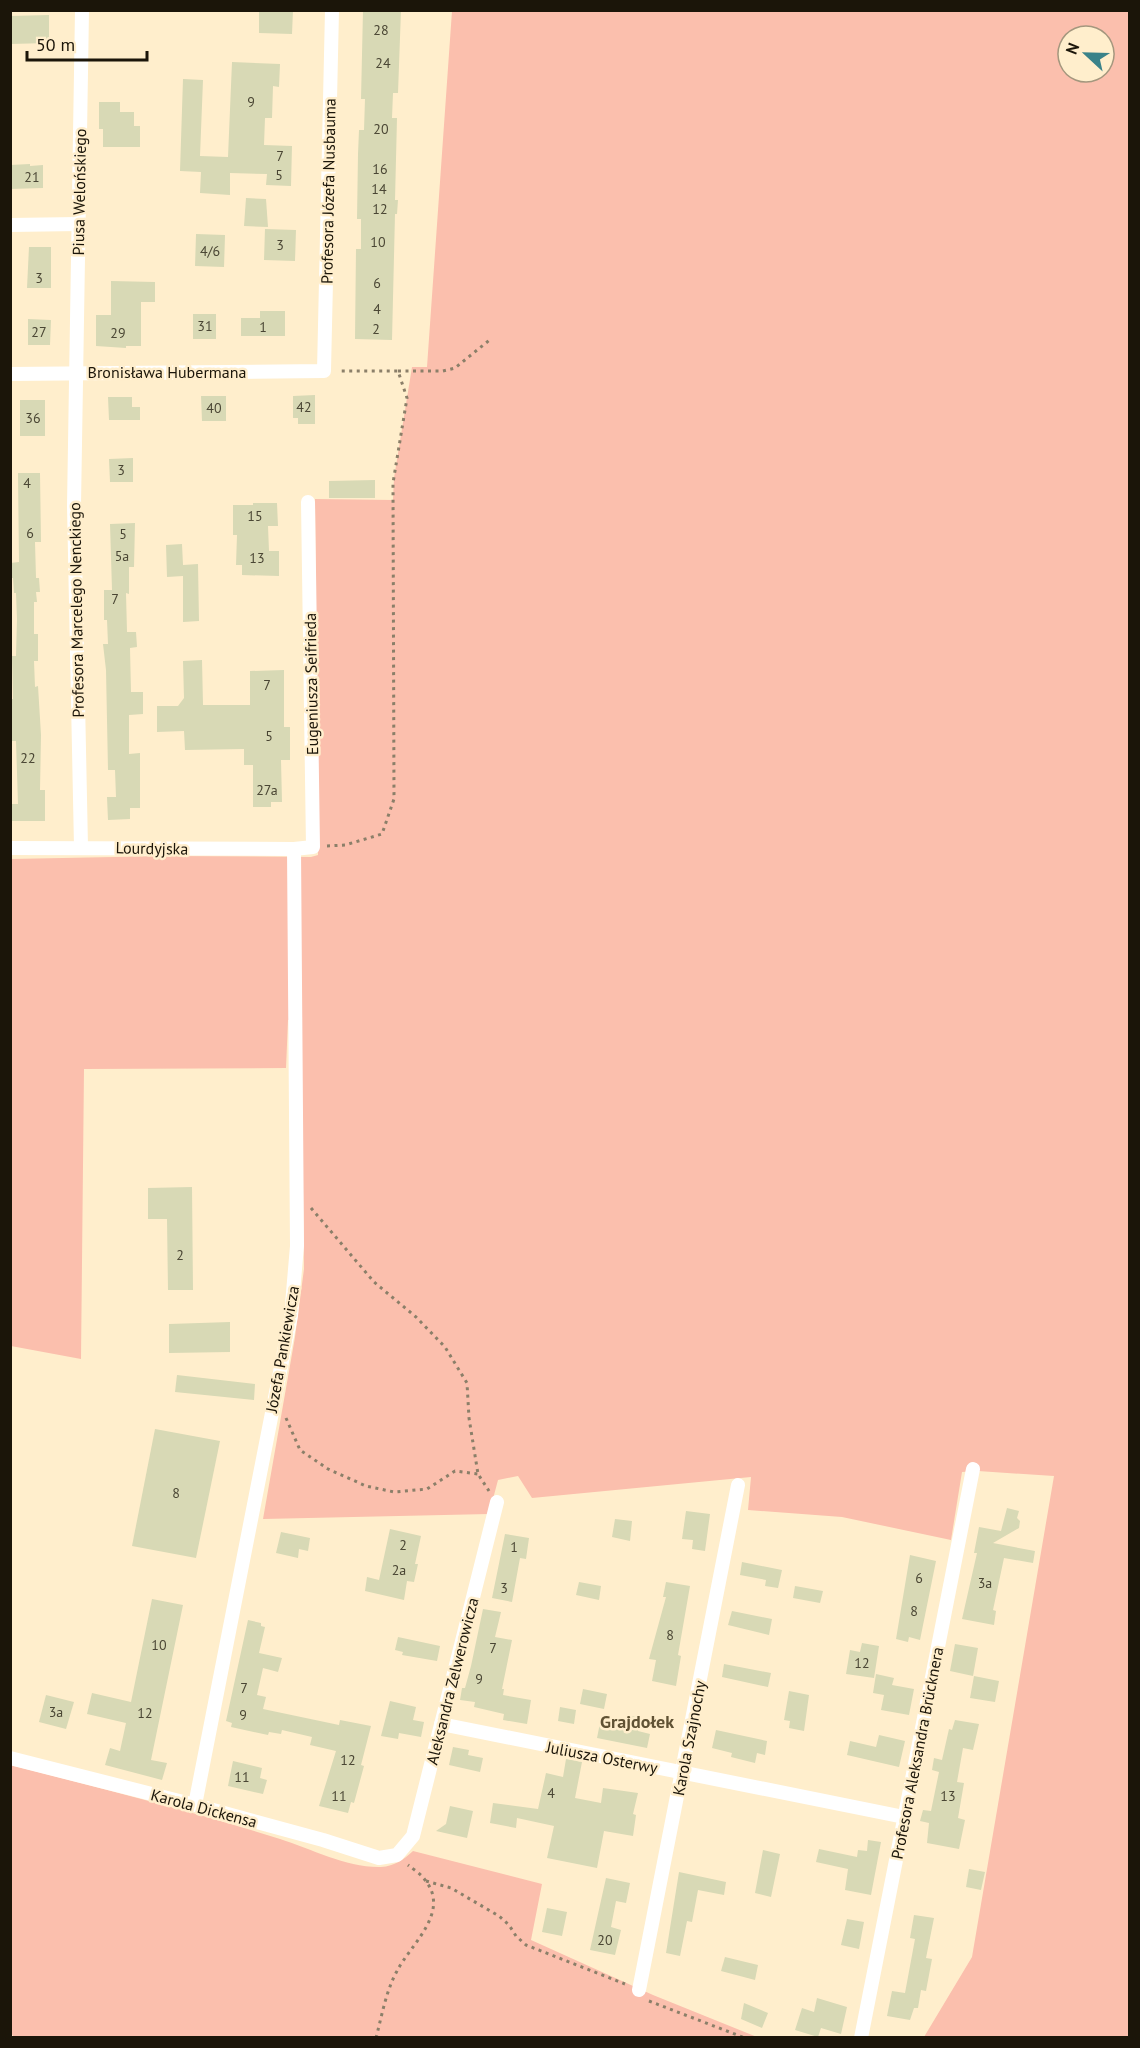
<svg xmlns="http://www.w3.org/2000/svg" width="1140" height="2048" viewBox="0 0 1140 2048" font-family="'PT Sans',sans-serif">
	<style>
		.green { fill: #fbbfad; fill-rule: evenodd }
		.building { fill: #d8d9b5 }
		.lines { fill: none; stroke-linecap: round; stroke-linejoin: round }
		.path { stroke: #8b7f69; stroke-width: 3; stroke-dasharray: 3 4.5; stroke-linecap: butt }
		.street { stroke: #fff; stroke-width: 14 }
		.labels { text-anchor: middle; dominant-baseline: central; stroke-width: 5; stroke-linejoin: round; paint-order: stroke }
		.number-label { font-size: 14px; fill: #4a4634 }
		.street-label { font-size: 16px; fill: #1b1509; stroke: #fec }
		.neighbourhood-label { font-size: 18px; font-weight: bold; fill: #605234; stroke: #fec }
	</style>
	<rect width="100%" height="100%" fill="#fec"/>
	<!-- green -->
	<g class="green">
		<path d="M 452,11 L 1129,11 L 1129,2037 L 924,2037 L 972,1957 L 1054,1476 L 978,1471 L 962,1472 L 951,1540 L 842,1517 L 748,1510 L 751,1477 L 532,1498 L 518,1476 L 498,1480 L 489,1514 L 263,1519 L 295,1337 L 304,1269 L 303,1187 L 300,1128 L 302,1020 L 288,1020 L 286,1068 L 84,1069 L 81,1359 L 11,1346 L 10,859 L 167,856 L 311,857 L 318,855 L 315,499 L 393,500 L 394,478 L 412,367 L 427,367 ZM 1068,36 L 1104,36 L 1104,72 L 1068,72 Z"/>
		<path d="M 10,1765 C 101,1788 191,1811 280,1839 C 312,1849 347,1868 381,1867 C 395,1866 403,1860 413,1851 L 542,1884 L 531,1940 L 653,1995 L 757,2037 L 14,2037 L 10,2032 Z"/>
	</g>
	<!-- building -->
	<g class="building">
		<polygon points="259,10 293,10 292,34 259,33"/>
		<polygon points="363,10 401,10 398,93 393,93 392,118 397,118 395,200 398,200 397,214 395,214 392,340 355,339 356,249 361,249 361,219 357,219 358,154 359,130 364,130 365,99 361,99"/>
		<polygon points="49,15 49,43 10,44 10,16"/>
		<polygon points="232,62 280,64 279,87 273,86 272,118 265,118 264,145 292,146 291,186 266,185 267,174 230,173 230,195 200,193 201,172 180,171 183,79 203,80 200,156 228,157"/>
		<polygon points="99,102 120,102 120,112 134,112 134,126 140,126 140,147 103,147 103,129 99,129"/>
		<polygon points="30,164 30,166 43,165 43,188 10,189 10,165"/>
		<polygon points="246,198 266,199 268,227 244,226"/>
		<polygon points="265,229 296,230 295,261 264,260"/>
		<polygon points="196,234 225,235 224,267 195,266"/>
		<polygon points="29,247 51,247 51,288 27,288"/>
		<polygon points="111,281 155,282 155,302 141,302 141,346 126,346 126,348 96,346 96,315 111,315"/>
		<polygon points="260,311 285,311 285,336 241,336 241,318 260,318"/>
		<rect x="193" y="314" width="23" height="25"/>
		<polygon points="28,319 51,320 50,345 28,345"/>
		<polygon points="315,395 315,424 298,424 298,418 293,418 293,396"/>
		<polygon points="201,396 226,396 226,421 202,421"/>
		<polygon points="108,397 132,397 132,407 140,407 140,420 109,420"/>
		<rect x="20" y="400" width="25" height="36"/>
		<polygon points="133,458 133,482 110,482 109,459"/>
		<polygon points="18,473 40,473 41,542 35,542 36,578 39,578 40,592 36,592 37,602 34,602 34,634 38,634 38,661 34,661 35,687 38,686 41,735 40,790 45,790 45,821 10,821 10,804 18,804 16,741 12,741 12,714 10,714 10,699 13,699 12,656 16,656 17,619 16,593 14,593 13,578 10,578 10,563 19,562"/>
		<polygon points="375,480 375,498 329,498 329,481"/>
		<polygon points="253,503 277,503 278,526 268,526 269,551 279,551 279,576 242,575 242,565 236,565 237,535 233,535 233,505 253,505"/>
		<polygon points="135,523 134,567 129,567 129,594 126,593 127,632 136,632 137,647 130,648 131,692 143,692 143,714 129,715 129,754 140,753 140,808 130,808 130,819 108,820 107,797 116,797 115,770 108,770 106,670 103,644 108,644 107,620 104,620 104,590 112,590 110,524"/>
		<polygon points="182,544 183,565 198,564 199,621 183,622 183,576 167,577 166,545"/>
		<polygon points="202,660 203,705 250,705 250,671 284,670 284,727 290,727 290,760 281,760 282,802 271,802 271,807 253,807 253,765 244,765 244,749 185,750 184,731 157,732 157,706 178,706 184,698 183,661"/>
		<polygon points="192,1187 193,1290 168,1290 167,1219 148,1219 148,1188"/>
		<polygon points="230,1322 230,1352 169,1353 169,1324"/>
		<polygon points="177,1375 255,1384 254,1400 175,1392"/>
		<polygon points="155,1429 220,1441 196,1558 132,1546"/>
		<polygon points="1007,1508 1019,1511 1017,1518 1020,1521 1019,1528 993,1543 1035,1551 1033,1563 1004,1558 993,1610 996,1611 994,1625 962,1619 977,1553 974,1553 979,1527 1001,1531"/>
		<polygon points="686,1511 710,1514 705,1551 692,1549 693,1540 682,1539"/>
		<polygon points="615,1519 632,1521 630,1541 612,1537"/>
		<polygon points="390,1529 421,1536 415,1564 418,1564 414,1582 407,1581 404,1600 365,1591 367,1577 379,1580"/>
		<polygon points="281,1532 310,1538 308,1551 299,1549 298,1558 276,1553"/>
		<polygon points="505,1534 529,1538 526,1559 520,1558 512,1602 492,1598"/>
		<polygon points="910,1555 936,1561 920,1640 909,1637 908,1642 896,1639"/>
		<polygon points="742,1562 782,1570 778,1588 765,1586 766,1580 740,1575"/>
		<polygon points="579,1582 601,1586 599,1600 576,1595"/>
		<polygon points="666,1582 690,1586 678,1655 681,1656 676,1686 652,1681 656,1660 649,1659 666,1597 663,1597"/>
		<polygon points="795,1586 823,1591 820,1603 793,1598"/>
		<polygon points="152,1599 183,1605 151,1760 167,1763 162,1780 105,1765 110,1748 120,1751 126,1723 87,1714 92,1693 131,1702"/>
		<polygon points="483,1609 501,1612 495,1637 512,1640 502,1689 504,1689 503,1695 531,1700 527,1724 503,1720 504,1714 474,1707 475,1702 460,1700 462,1688 465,1688 471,1666"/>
		<polygon points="732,1611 772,1619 769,1635 728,1625"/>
		<polygon points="248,1620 261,1623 261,1626 265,1627 259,1653 282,1658 278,1672 263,1668 257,1695 266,1697 263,1709 339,1725 340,1720 371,1726 361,1765 364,1766 354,1803 351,1802 348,1813 319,1806 336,1751 310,1745 312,1737 282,1730 281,1734 269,1732 268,1735 231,1727 232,1723 226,1721"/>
		<polygon points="398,1637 440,1646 437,1661 402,1655 403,1652 395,1650"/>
		<polygon points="862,1643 879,1646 874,1678 846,1674 850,1650 860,1652"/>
		<polygon points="955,1644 978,1648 973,1676 950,1671"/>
		<polygon points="724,1664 771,1673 768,1687 722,1677"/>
		<polygon points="876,1674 894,1678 892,1685 914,1689 909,1715 881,1710 884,1695 873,1693"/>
		<polygon points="974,1676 999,1681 995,1702 970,1698"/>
		<polygon points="583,1689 607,1694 604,1709 580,1704"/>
		<polygon points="789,1691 809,1695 804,1731 789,1728 790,1721 784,1720"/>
		<polygon points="46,1695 74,1702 66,1729 39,1722"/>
		<polygon points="390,1701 416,1707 413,1720 424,1722 421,1737 399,1733 398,1739 381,1736"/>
		<polygon points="560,1707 576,1710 574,1724 558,1721"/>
		<polygon points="627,1715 641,1718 638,1731 650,1734 647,1748 597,1738 600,1723 624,1728"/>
		<polygon points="955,1720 979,1724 973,1750 963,1748 957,1782 964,1783 958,1818 965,1820 959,1849 927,1843 929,1823 920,1821 923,1810 931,1811 939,1772 932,1770 934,1758 942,1760 949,1729 952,1730"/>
		<polygon points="716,1730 767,1741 765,1755 757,1753 755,1763 731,1757 732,1753 712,1748"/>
		<polygon points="879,1735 905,1741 899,1767 847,1755 850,1741 876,1747"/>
		<polygon points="453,1747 469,1750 468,1755 483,1758 480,1772 449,1765"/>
		<polygon points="566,1759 582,1762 575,1798 601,1803 603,1788 638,1793 633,1814 636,1815 633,1836 604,1831 597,1868 547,1858 554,1826 517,1818 516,1828 490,1823 493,1803 538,1809 546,1773 563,1777"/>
		<polygon points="233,1761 262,1768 260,1778 267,1780 263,1794 228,1786"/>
		<polygon points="450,1806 473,1811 467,1838 436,1831 446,1824"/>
		<polygon points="868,1840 881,1842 871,1895 845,1890 848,1869 816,1862 819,1849 857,1857 858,1850 867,1851"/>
		<polygon points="763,1850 780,1854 771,1897 755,1893"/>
		<polygon points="969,1869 985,1872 981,1890 966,1887"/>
		<polygon points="679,1872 726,1882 724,1895 698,1890 692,1922 687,1921 680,1956 666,1953"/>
		<polygon points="606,1878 630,1883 626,1903 616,1901 611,1927 621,1930 615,1955 590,1950"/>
		<polygon points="547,1908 567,1912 562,1936 542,1932"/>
		<polygon points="914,1915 934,1918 926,1958 932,1959 926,1991 921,1990 918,2008 914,2008 910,2020 887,2016 892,1991 905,1993 915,1939 910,1938"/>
		<polygon points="847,1919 864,1922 859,1949 841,1945"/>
		<polygon points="725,1957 758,1965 755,1980 721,1971"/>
		<polygon points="817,1998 847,2007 841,2034 821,2028 818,2037 795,2030 802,2008 814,2012"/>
		<polygon points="744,2003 768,2013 762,2028 741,2019"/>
	</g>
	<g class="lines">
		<!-- path -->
		<g class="path">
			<polyline points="398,371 443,371 455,368 492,338"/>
			<polyline points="327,846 345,845 382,834 394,799 393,483 407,398 398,371 338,371"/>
			<polyline points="311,1208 374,1282 416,1317 445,1347 467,1383 469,1418 478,1474 489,1491"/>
			<polyline points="286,1418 300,1450 328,1469 366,1486 394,1492 427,1489 455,1471 478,1474"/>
			<polyline points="426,1881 451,1888 499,1916 509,1925 516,1936 526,1945 625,1984"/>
			<polyline points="649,2001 745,2038"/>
			<path d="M 376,2038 C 382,2015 386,1991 397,1971 C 411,1944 451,1912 425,1880 C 421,1874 413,1869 408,1865"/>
		</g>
		<!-- street -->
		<g class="street">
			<polyline points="10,225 79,224"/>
			<polyline points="10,374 324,371 332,10"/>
			<polyline points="81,847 74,506 82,10"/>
			<polyline points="10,848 294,849 313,847 308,502"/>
			<polyline points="441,1724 904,1817"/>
			<polyline points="10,1758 195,1805 323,1840 379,1858 397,1855 413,1836 497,1502"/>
			<polyline points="195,1805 291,1316 297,1246 294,849"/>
			<polyline points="639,1990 738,1485"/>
			<polyline points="861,2038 973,1469"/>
		</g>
	</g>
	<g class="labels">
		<!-- number labels -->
		<g class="number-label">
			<text x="381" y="30">28</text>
			<text x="383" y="63">24</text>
			<text x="251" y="102">9</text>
			<text x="381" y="129">20</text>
			<text x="280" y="156">7</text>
			<text x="380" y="169">16</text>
			<text x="279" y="175">5</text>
			<text x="32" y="177">21</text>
			<text x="379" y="189">14</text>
			<text x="380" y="209">12</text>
			<text x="378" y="242">10</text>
			<text x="280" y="245">3</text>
			<text x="210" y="251">4/6</text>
			<text x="39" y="278">3</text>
			<text x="377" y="283">6</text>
			<text x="377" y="309">4</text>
			<text x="205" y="326">31</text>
			<text x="263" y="327">1</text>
			<text x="376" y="329">2</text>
			<text x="39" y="332">27</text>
			<text x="118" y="333">29</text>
			<text x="304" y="407">42</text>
			<text x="214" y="408">40</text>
			<text x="33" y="418">36</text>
			<text x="121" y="470">3</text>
			<text x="27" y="483">4</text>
			<text x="255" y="516">15</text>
			<text x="30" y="533">6</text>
			<text x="123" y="534">5</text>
			<text x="122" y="556">5a</text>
			<text x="257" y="558">13</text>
			<text x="115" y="599">7</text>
			<text x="267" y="685">7</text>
			<text x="269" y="736">5</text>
			<text x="28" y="758">22</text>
			<text x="267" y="790">27a</text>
			<text x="180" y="1255">2</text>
			<text x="176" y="1493">8</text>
			<text x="403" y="1545">2</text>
			<text x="514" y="1547">1</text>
			<text x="399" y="1570">2a</text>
			<text x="919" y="1578">6</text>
			<text x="985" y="1583">3a</text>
			<text x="504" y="1588">3</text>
			<text x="914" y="1611">8</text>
			<text x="670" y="1635">8</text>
			<text x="159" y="1645">10</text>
			<text x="493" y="1648">7</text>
			<text x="862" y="1663">12</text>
			<text x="479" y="1679">9</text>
			<text x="244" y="1688">7</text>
			<text x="56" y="1712">3a</text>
			<text x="145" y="1713">12</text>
			<text x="243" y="1715">9</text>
			<text x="348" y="1760">12</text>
			<text x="242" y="1777">11</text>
			<text x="551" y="1793">4</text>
			<text x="339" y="1796">11</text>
			<text x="948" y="1796">13</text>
			<text x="605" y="1940">20</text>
		</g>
		<!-- street labels -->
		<g class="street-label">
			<text transform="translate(328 191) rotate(-89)">Profesora Józefa Nusbauma</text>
			<text transform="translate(79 192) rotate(-89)">Piusa Welońskiego</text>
			<text x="167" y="372">Bronisława Hubermana</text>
			<text transform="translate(76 610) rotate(-91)">Profesora Marcelego Nenckiego</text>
			<text transform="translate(311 684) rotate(-91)">Eugeniusza Seifrieda</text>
			<text transform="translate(152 848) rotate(1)">Lourdyjska</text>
			<text transform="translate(282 1349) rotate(-80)">Józefa Pankiewicza</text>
			<text transform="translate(452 1681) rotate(-76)">Aleksandra Zelwerowicza</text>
			<text transform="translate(689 1738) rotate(-79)">Karola Szajnochy</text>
			<text transform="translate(917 1753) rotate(-79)">Profesora Aleksandra Brücknera</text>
			<text transform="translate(602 1757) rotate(11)">Juliusza Osterwy</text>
			<text transform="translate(204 1808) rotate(15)">Karola Dickensa</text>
		</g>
		<!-- neighbourhood labels -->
		<g class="neighbourhood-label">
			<text x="637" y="1721">Grajdołek</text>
		</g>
	</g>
	<!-- border -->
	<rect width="1140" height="2048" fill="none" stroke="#1b1509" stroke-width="24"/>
	<!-- north arrow -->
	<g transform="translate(1086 54) rotate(292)"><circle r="28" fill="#ffeecc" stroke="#a4977e" stroke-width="1.5"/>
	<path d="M0-4.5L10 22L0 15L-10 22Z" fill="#3a8289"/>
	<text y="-9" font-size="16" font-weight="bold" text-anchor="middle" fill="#1b1509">N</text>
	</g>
	<!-- scale -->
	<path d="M27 51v9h120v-9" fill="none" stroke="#1b1509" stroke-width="3"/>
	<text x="36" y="51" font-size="18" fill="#1b1509" stroke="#ffeecc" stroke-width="4.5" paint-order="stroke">50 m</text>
</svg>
